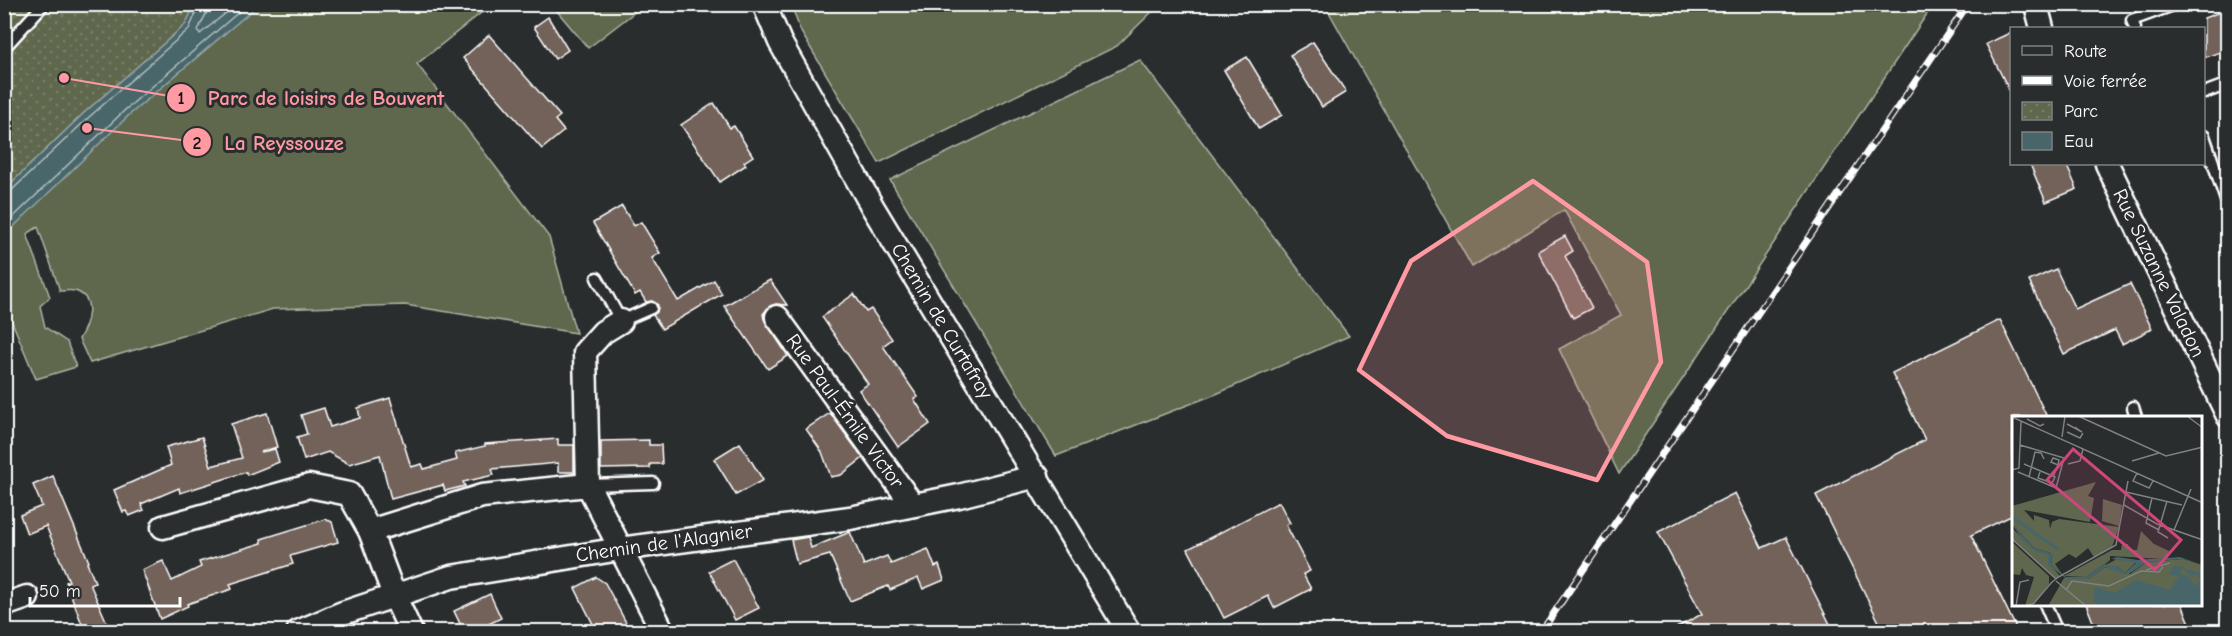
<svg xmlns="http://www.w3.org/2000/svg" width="2232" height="636" viewBox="0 0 2232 636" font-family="'Comic Neue',sans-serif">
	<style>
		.grass { fill: #5f684e; stroke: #afb4a6; stroke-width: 1.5 }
		.park { fill: url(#park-dots); stroke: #afb4a6; stroke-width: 1.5 }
		.water { fill: #48666a; stroke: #91a3a6; stroke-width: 1.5 }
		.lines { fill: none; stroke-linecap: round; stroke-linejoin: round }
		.shore { stroke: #b6c2c3; stroke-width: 1.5 }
		.building { fill: #72625a; stroke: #fff; stroke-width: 1.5 }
		.service-casing { stroke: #fff; stroke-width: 15 }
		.minor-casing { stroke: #fff; stroke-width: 27 }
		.service { stroke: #2a2d2e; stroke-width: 10 }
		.minor { stroke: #2a2d2e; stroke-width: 22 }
		.rail-casing { stroke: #fff; stroke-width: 7 }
		.rail { stroke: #2a2d2e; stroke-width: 4.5; stroke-dasharray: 14; stroke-linecap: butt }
		.marked { fill: #ff9aa2; fill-opacity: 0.2; stroke: #ff9aa2; stroke-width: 4.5; stroke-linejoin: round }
		.labels { text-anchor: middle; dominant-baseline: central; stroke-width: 6; stroke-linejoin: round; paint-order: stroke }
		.street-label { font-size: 20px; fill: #fff; stroke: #2a2d2e }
		.inset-river { fill: none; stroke: #48666a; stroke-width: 3 }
		.inset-road { fill: none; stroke: #7f8182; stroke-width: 1.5 }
		.view { fill: #ce467c; fill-opacity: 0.15; stroke: #ce467c; stroke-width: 3 }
		.inset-edge { fill: none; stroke: #fff; stroke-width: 3 }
		.leader { fill: none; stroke: #ff9aa2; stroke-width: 2 }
		.callout-dot { fill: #ff9aa2; stroke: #2a2d2e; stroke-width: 2 }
		.mark-label { font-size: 18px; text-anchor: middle; font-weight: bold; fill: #111 }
		.callout-label { font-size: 21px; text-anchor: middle; font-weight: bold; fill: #ff9aa2; stroke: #2a2d2e; stroke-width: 6; stroke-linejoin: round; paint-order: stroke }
	</style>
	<defs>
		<pattern id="park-dots" width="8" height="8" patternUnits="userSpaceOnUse" patternTransform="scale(1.5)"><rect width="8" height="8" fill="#5f684e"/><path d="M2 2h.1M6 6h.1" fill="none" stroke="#777f69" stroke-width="1.8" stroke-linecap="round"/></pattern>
	</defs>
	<rect width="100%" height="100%" fill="#2a2d2e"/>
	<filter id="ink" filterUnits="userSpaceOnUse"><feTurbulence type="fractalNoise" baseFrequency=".0167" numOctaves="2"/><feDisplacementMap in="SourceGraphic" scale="12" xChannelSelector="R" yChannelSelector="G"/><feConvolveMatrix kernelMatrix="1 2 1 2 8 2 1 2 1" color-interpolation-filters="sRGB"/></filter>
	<g filter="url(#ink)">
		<!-- grass -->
		<g class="grass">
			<path d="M 258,5 L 491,5 L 417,64 L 549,237 L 576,333 L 405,305 L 273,309 L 90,363 L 79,339 C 87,326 98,298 75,291 C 71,290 64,291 60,291 L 38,227 L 27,234 L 50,297 L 40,306 L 45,327 L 67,342 L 76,367 L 36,379 L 5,305 L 4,235 L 129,115 Z"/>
			<polygon points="552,5 644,5 588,48"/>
			<polygon points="791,5 791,4 1159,5 1117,46 879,163 801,32"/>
			<polygon points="1325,5 1933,5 1619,474 1559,349 1621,315 1564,210 1472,267"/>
			<polygon points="1140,60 1349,336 1216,394 1056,456 890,180"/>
		</g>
		<!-- park -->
		<polygon class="park" points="5,5 195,5 185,25 84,113 5,189"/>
		<!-- water -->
		<polygon class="water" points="195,5 258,5 129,115 5,235 5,189 84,113 185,25"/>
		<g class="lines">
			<!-- shore -->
			<g class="shore">
				<polyline points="208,4 207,12 198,30 200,34 237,4"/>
				<polyline points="4,193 11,191 88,118 189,29 200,4"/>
				<polyline points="4,226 125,110 248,4"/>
			</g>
		</g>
		<!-- building -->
		<g class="building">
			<polygon points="2228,9 2228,49 2204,58 2204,18"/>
			<polygon points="548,17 568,50 555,59 534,27"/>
			<polygon points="2012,32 2012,96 1986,44"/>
			<polygon points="489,35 560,116 555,120 564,131 542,149 463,58"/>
			<polygon points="1313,42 1346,92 1322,107 1290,55"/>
			<polygon points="1247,57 1282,115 1259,129 1224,70"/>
			<polygon points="714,103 730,128 734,126 753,156 744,162 746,165 720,182 681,125"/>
			<polygon points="2030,164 2066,164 2077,189 2046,202"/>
			<polygon points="622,206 634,226 641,222 660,253 652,258 678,301 714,280 722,294 662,329 653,315 657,312 658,305 652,301 646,302 640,292 635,295 593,223"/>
			<polygon points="1565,236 1573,251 1565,256 1592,308 1573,318 1538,251"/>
			<polygon points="2056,269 2075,309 2130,284 2152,329 2122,344 2115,330 2064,354 2029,281"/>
			<polygon points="770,280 787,305 776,304 770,306 763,314 764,319 788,356 768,369 724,306"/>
			<polygon points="854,294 866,312 871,309 892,339 883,346 918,397 914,399 930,424 898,447 859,390 868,384 822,317"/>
			<polygon points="2000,320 2047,417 2013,417 2013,515 1971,535 2018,632 1884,632 1816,495 1925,440 1892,373"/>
			<polygon points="390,398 411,467 422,464 424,469 457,460 455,453 485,446 485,444 558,439 558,445 574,445 574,472 558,472 558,463 492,469 494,475 463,482 465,486 445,491 443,485 391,499 380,455 349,464 328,452 304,460 297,437 307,434 301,415 324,408 330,427 360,418 358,408"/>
			<polygon points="267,413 277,447 261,452 275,449 279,462 247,475 246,472 180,493 179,488 141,504 144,510 129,516 126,511 123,512 114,490 171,465 166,447 202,437 211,466 242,458 231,424"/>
			<polygon points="830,413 863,458 841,475 831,477 822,452 806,429"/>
			<polygon points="649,440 649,445 661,445 662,464 650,464 650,468 601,469 601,441"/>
			<polygon points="740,443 763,480 736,495 714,459"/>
			<polygon points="53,476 89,562 87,563 95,582 90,584 111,632 85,632 66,582 69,581 46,526 27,534 20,515 42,506 33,485"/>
			<polygon points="1735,493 1762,548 1786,537 1834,632 1669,632 1702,614 1658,532"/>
			<polygon points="1279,502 1290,523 1286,525 1310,571 1303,574 1311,589 1274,608 1268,596 1224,618 1188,549"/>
			<polygon points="326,519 332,522 338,542 290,556 293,564 230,584 232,589 187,604 188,606 160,619 142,570 163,561 172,581 201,567 199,562 262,543 261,539"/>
			<polygon points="850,532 864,565 887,556 891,564 928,549 935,567 939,565 944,580 923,589 918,578 890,590 888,586 850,601 830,555 797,564 791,540 808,537 811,548"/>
			<polygon points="733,559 759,608 735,620 709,571"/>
			<polygon points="596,577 605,583 631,632 597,632 575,588"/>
			<polygon points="490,594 501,618 473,632 464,632 454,611"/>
			<polygon points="2086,604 2182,604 2192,628 2182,632 2097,632"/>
		</g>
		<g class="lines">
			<defs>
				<g id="service">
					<polyline points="2135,28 2132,20 2176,4"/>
					<polyline points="4,48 44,4"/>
					<polyline points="2204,93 2228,84"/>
					<polyline points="2204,136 2228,206"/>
					<polyline points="597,278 621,321 651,308"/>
					<polyline points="2133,407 2136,417"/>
					<polyline points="588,485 653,483"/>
					<polyline points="2045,604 2057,632"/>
				</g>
				<g id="minor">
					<polyline points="764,4 780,42 872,206 1129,632"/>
					<polyline points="2039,4 2037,9 2042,28"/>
					<polyline points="2107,164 2228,416"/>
					<polyline points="777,317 913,505"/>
					<polyline points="588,485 585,352 603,332 621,321"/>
					<polyline points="163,527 309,486 349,494 370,531 394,595 411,632"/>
					<polyline points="370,531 482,496 588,485 663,632"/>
					<polyline points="4,605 27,597"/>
					<polyline points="298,632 343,613 451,577 620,549 850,518 959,496 1037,476"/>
				</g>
			</defs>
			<!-- service casing -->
			<use href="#service" class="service-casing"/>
			<!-- minor casing -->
			<use href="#minor" class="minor-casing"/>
			<!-- service -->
			<use href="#service" class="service"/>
			<!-- minor -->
			<use href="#minor" class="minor"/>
			<defs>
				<polyline id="rail" points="1541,632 1968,4"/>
			</defs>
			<!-- rail casing -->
			<use href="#rail" class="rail-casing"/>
			<!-- rail -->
			<use href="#rail" class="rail"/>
		</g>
	</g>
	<!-- marked area -->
	<path class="marked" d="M 1533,181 L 1647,262 L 1661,362 L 1597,480 L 1447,436 L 1359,370 L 1411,261 Z"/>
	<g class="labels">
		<!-- street labels -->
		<g class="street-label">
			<text transform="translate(2159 273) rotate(64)">Rue Suzanne Valadon</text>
			<text transform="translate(942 321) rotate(59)">Chemin de Curtafray</text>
			<text transform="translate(845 411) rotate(54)">Rue Paul-Émile Victor</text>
			<text transform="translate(664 543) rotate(-8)">Chemin de l'Alagnier</text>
		</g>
	</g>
	<!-- overview -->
	<g transform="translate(2012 416)">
		<rect width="190" height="190" fill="#2a2d2e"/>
		<path d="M 84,66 L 76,80 L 82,82 L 78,106 L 12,94 L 22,105 L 22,99 L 37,104 L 38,113 L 40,106 L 47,103 L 107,111 L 100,131 L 82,141 L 76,132 L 64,142 L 57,138 L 43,148 L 50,158 L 40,149 L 39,137 L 22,132 L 1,109 L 0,90 ZM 91,83 L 110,89 L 107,110 L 90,105 ZM 129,115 L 142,128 L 157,135 L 154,143 L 98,140 L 98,144 L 74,161 L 52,160 L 100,134 L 109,134 L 110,128 L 116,128 L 117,134 L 125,134 ZM 0,126 L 37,160 L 37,168 L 24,185 L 13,190 L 22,161 L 14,159 L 10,152 L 8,159 L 0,158 ZM 105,143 L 111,143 L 124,146 L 113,157 L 105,150 L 92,150 Z" fill="#5f684e"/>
		<path d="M 0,112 L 22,134 L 36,138 L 36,147 L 48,160 L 43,162 L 0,123 ZM 171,143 L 190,149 L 190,190 L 36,190 L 52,162 L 76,163 L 93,151 L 118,158 L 135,146 Z" fill="#5f684e"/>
		<path d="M 0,108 L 22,132 L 39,137 L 40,149 L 54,161 L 74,161 L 98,144 L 93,149 L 105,150 L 113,157 L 124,147 L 100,143 L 105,141 L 126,144 L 168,141 L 190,149 L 171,143 L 135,146 L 115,159 L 93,151 L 76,163 L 55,163 L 36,149 L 36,138 L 24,136 L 11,125 ZM 162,150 L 172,151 L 167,157 L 178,162 L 183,170 L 189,165 L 185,158 L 178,160 L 172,153 L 190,157 L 190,190 L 96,190 L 96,187 L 90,190 L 81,186 L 83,171 L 102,177 L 124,164 L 158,174 L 167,160 L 156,158 Z" fill="#48666a"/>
		<path class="inset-river" d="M 0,101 L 47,134"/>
		<path class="inset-road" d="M 66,0 L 154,40 L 191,31M 175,0 L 191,12M 0,1 L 191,87M 15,3 L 28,10 L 32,8M 55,8 L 70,16 L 63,11M 55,16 L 68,22 L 71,17M 50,21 L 53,0M 120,45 L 147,37M 12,48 L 43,61 L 40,67 L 26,62 L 28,56M 56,48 L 68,45 L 71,33M 0,54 L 7,52 L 9,6M 6,56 L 44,72 L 52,42 L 8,29M 125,57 L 121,65 L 137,72 L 141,65M 17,61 L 23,36 L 29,37 L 32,43 L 30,39M 41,61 L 46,49 L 47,44 L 41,42 L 39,46 L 46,49M 114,76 L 170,89M 140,82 L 134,107 L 147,114M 155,85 L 146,116 L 156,122M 112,89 L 145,108 L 191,124M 162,114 L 179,73M 0,123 L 44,163 L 40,166M 134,154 L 158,147M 43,163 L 104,129 L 116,65M 44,165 L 74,190M 54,174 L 60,165 L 97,170 L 129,155 L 147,156 L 151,151M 4,190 L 8,166 L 17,164M 14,190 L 22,187 L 40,166"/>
		<path class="view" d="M 61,33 L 169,124 L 143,154 L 35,64 Z"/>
		<rect width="190" height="190" class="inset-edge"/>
	</g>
	<!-- callouts -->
	<path class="leader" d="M64 78L181 98M87 128L197 142"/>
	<g class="callout-dot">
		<circle cx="64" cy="78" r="6"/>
		<circle cx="87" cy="128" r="6"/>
		<circle cx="181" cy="98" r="15"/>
		<circle cx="197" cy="142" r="15"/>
	</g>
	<g class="mark-label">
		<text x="181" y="104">1</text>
		<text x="197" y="149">2</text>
	</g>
	<g class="callout-label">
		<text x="326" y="105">Parc de loisirs de Bouvent</text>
		<text x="284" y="150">La Reyssouze</text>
	</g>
	<!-- margin -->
	<rect width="2232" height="636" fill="none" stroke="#2a2d2e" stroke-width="24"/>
	<rect x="12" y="12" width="2208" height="612" fill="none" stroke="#fff" stroke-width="2" filter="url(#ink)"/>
	<!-- legend -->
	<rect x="2010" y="27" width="195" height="138" fill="#2a2d2e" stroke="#7f8182" stroke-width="1.5"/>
	<rect x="2022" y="46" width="30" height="9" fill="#2a2d2e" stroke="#7f8182" stroke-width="1.5"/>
	<text x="2064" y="57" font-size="18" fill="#ffffff">Route</text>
	<rect x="2022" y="76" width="30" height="9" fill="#ffffff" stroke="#7f8182" stroke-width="1.5"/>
	<text x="2064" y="87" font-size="18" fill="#ffffff">Voie ferrée</text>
	<rect x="2022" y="102" width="30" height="18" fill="url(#park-dots)" stroke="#7f8182" stroke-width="1.5"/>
	<text x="2064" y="117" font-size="18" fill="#ffffff">Parc</text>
	<rect x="2022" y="132" width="30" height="18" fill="#48666a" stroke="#7f8182" stroke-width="1.5"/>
	<text x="2064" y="147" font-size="18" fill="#ffffff">Eau</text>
	<!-- scale -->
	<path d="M30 597v9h150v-9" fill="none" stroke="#ffffff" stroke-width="3"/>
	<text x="39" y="597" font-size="18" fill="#ffffff" stroke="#2a2d2e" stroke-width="4.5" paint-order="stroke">50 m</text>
</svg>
